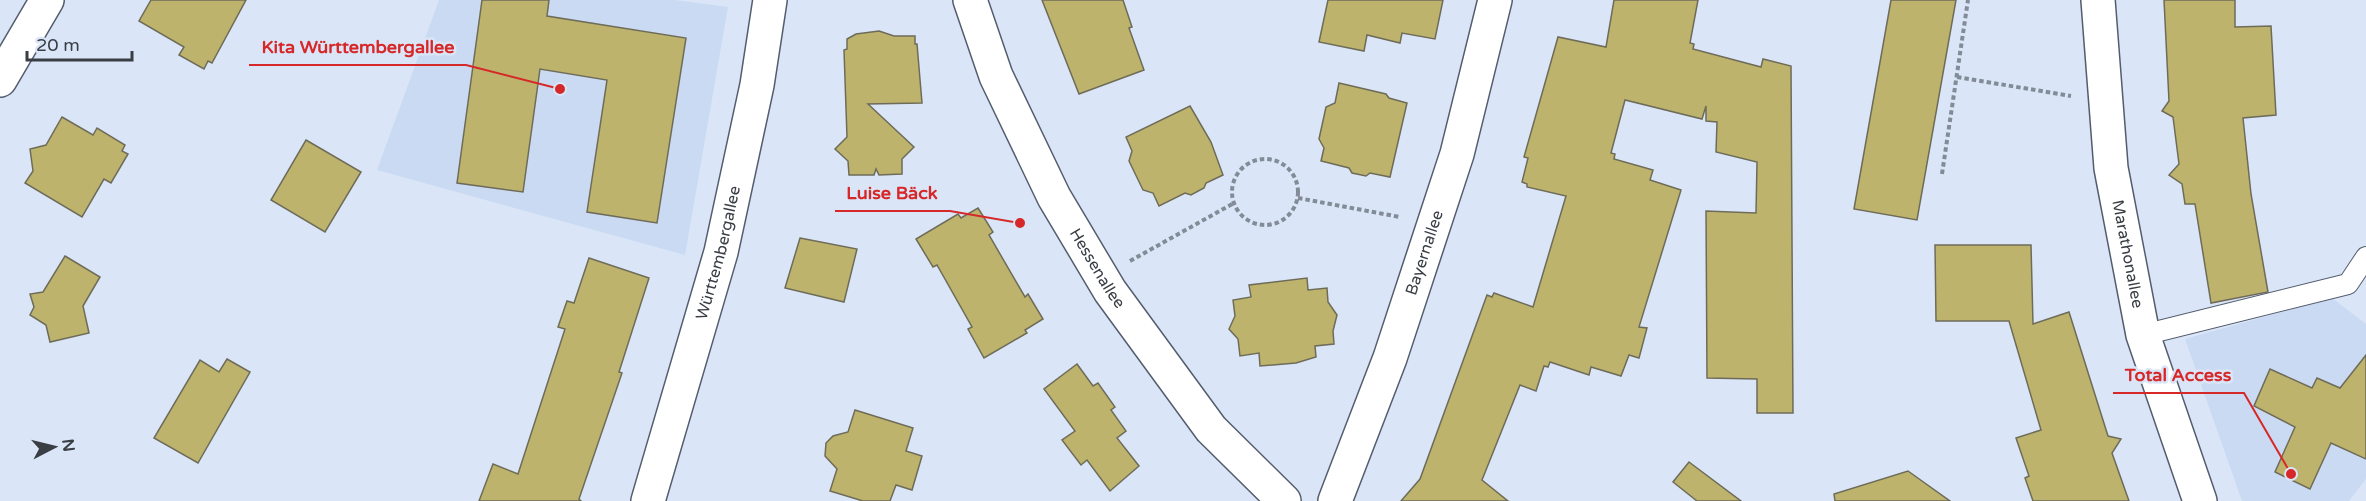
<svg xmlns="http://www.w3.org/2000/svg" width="2366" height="501" viewBox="0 0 2366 501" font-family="'Varela Round',sans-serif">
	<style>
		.built { fill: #cadaf2 }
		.building { fill: #bdb36d; stroke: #6e6c59; stroke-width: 1.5 }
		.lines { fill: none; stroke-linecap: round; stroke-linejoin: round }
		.service-casing { stroke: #535d6d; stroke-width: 22 }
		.minor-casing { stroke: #535d6d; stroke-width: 36 }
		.path { stroke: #838b97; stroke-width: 4; stroke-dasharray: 4.5 3; stroke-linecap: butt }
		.service { stroke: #fff; stroke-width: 20 }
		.minor { stroke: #fff; stroke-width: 33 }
		.labels { text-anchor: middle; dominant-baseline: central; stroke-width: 5; stroke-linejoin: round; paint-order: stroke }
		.street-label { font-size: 16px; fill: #393d44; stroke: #dae6f8 }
		.leader { fill: none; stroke: #d62828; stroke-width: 2 }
		.callout-dot { fill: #d62828; stroke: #dae6f8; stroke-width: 2 }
		.callout-label { font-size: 18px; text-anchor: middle; font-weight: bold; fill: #d62828; stroke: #dae6f8; stroke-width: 5; stroke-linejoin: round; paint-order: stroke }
	</style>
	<rect width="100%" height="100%" fill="#dae6f8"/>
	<!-- built -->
	<g class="built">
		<polygon points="439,0 675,0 728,7 685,255 377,170"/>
		<polygon points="2332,298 2366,324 2366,479 2349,501 2242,501 2185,339"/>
	</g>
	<!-- building -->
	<g class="building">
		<polygon points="151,0 246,0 212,63 208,61 204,69 179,55 184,47 139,21"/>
		<polygon points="482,0 549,0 547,16 686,38 657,223 587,212 607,80 540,69 523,192 457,183"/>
		<polygon points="1042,0 1123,0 1132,27 1129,28 1144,70 1079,94"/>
		<polygon points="1328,0 1443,0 1435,39 1402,33 1400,43 1367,35 1364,51 1319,42"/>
		<polygon points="1614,0 1698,0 1690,43 1694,44 1693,49 1761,67 1763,59 1791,66 1793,413 1757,413 1757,379 1707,378 1706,211 1756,213 1757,162 1716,152 1717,122 1706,121 1706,106 1702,119 1625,100 1611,153 1615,154 1614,159 1653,170 1650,180 1681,190 1639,327 1647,328 1639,358 1629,355 1621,376 1591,367 1589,375 1550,362 1548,367 1544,366 1536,391 1520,385 1482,480 1508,501 1401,501 1420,479 1487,295 1492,297 1494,293 1533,307 1566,196 1527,187 1527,184 1522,182 1528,158 1524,157 1558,37 1606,47"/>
		<polygon points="1891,0 1956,0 1917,220 1854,209"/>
		<polygon points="2164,0 2235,0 2235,27 2271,26 2276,115 2243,118 2251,194 2268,292 2211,303 2195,204 2185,204 2182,184 2169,175 2179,164 2173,117 2162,111 2169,101"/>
		<polygon points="879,31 894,36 915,36 915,44 917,44 922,103 868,104 914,147 902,159 902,174 879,175 876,169 874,175 849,175 848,161 835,149 847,137 844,50 847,49 847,39 856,34"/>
		<polygon points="1339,83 1386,94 1389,98 1407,103 1390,177 1370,173 1366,176 1352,173 1349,168 1321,161 1324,148 1319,139 1326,107 1335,103"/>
		<polygon points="1190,106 1211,142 1223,175 1206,183 1204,188 1191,195 1185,193 1159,206 1153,193 1143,190 1129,161 1132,151 1126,137"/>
		<polygon points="62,117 93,135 97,128 125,145 122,151 128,154 111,183 104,179 82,217 25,183 33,171 30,149 46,145"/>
		<polygon points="306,140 361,172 325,232 271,200"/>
		<polygon points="978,208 993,232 989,235 1025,297 1028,294 1043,319 1025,330 1027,333 984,358 968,329 972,327 937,265 933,267 916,239 958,214 961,218"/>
		<polygon points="800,238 857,249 844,302 785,288"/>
		<polygon points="1935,245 2031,245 2033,324 2069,312 2108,436 2121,439 2112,453 2129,501 2033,501 2025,478 2029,476 2016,438 2041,430 2009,321 1936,321"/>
		<polygon points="65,256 100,277 83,306 89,333 50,342 46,325 30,315 34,307 30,294 43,292"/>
		<polygon points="589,258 649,278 619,372 622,373 579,499 581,501 479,501 493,464 518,474 565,329 558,327 567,301 574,303"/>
		<polygon points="1307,278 1308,290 1327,288 1328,302 1337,315 1333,331 1334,344 1315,346 1316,357 1296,363 1260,366 1259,353 1240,356 1238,339 1229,329 1235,316 1233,300 1251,297 1249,285"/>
		<polygon points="2366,355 2366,459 2331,443 2310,489 2275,472 2295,427 2254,406 2270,369 2312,388 2317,378 2340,388"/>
		<polygon points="227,359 250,372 198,463 154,438 200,360 219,372"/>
		<polygon points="1077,364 1093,386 1098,383 1115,407 1111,410 1126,431 1117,438 1139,466 1110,491 1087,460 1081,465 1062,440 1075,431 1044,389"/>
		<polygon points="855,410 913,428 906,451 922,456 912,490 896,485 890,501 863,501 830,491 837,469 825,456 826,443 833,436 848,432"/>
		<polygon points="1689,462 1741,501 1697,501 1673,482"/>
		<polygon points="1908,471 1950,501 1835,501 1834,494"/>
	</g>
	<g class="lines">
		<defs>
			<polyline id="service" points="2143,335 2348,284 2366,257"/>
			<g id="minor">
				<path id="s1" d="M 970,0 L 996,76 L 1054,197 L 1110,291 L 1211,429 L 1284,501"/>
				<path id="s2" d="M 2098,0 L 2111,168 L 2143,335 L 2200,501"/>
				<polyline points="0,80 47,0"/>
				<path id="s3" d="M 648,501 L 721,252 L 757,85 L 770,0"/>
				<path id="s4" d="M 1335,501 L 1390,358 L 1457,154 L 1495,0"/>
			</g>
		</defs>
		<!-- service casing -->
		<use href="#service" class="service-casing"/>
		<!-- minor casing -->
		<use href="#minor" class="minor-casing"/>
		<!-- path -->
		<g class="path">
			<polyline points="1957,77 2071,96"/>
			<circle cx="1265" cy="192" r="33"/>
			<polyline points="1942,174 1968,0"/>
			<polyline points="1298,198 1400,217"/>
			<polyline points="1130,261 1234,203"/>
		</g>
		<!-- service -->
		<use href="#service" class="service"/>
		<!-- minor -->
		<use href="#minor" class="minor"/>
	</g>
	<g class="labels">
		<!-- street labels -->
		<g class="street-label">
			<text stroke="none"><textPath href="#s3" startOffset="258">Württembergallee</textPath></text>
			<text stroke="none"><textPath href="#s4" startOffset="264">Bayernallee</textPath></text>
			<text stroke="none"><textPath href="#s2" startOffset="256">Marathonallee</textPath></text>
			<text stroke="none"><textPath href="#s1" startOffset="298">Hessenallee</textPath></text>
		</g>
	</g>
	<!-- callouts -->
	<path class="leader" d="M560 89L466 65H249M1020 223L950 211H835M2291 474L2244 393H2113"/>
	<g class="callout-dot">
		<circle cx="560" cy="89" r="6"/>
		<circle cx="1020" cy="223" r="6"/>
		<circle cx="2291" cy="474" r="6"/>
	</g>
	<g class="callout-label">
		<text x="358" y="53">Kita Württembergallee</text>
		<text x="892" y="199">Luise Bäck</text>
		<text x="2178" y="381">Total Access</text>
	</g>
	<!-- north arrow -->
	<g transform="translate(54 447) rotate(83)" stroke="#dae6f8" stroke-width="4.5" paint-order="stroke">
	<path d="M0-4.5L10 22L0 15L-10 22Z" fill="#393d44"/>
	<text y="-9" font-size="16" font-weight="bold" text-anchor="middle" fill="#393d44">N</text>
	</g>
	<!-- scale -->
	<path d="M27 51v9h105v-9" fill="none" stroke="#393d44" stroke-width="3"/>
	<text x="36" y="51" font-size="18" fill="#393d44" stroke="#dae6f8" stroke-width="4.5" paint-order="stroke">20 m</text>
</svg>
